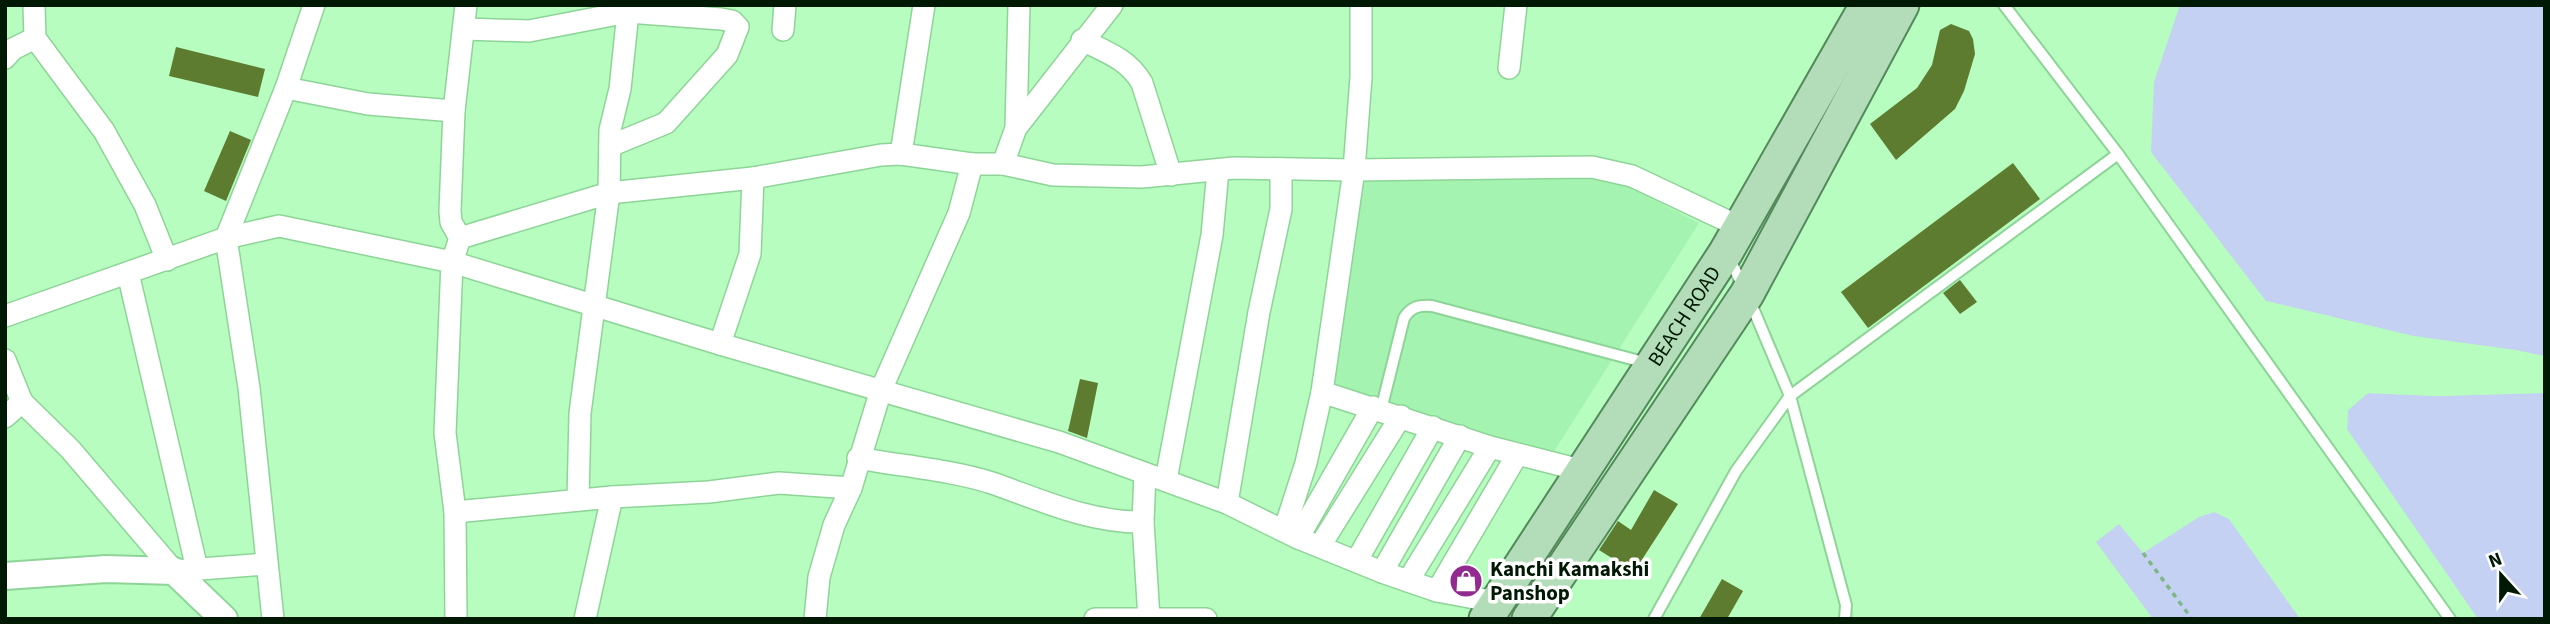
<svg xmlns="http://www.w3.org/2000/svg" width="2550" height="624" viewBox="0 0 2550 624" font-family="'Source Sans 3',sans-serif">
	<style>
		.built { fill: #a4f3b0 }
		.water { fill: #c4d1f2 }
		.pier { fill: #b6fdbf }
		.building { fill: #5d7c30 }
		.lines { fill: none; stroke-linecap: round; stroke-linejoin: round }
		.service-casing { stroke: #8ed498; stroke-width: 14 }
		.minor-casing { stroke: #8ed498; stroke-width: 24 }
		.tertiary-casing { stroke: #8ed498; stroke-width: 30 }
		.primary-casing { stroke: #54895c; stroke-width: 37 }
		.path { stroke: #7eb785; stroke-width: 3.5; stroke-dasharray: 5 5; stroke-linecap: butt }
		.service { stroke: #fff; stroke-width: 10 }
		.minor { stroke: #fff; stroke-width: 21 }
		.tertiary { stroke: #fff; stroke-width: 26 }
		.primary { stroke: #b3ddb9; stroke-width: 33 }
		.labels { text-anchor: middle; dominant-baseline: central; stroke-width: 7; stroke-linejoin: round; paint-order: stroke }
		.street-label { font-size: 21px; fill: #001904; stroke: #fff }
		.poi-label { font-size: 21px; font-weight: bold; fill: #001904; stroke: #fff; text-anchor: start }
	</style>
	<rect width="100%" height="100%" fill="#b6fdbf"/>
	<!-- built -->
	<polygon class="built" points="1607,176 1699,223 1551,456 1334,386 1362,180"/>
	<!-- water -->
	<g class="water">
		<polygon points="2180,5 2545,5 2545,356 2413,336 2266,301 2151,152 2154,82"/>
		<polygon points="2368,393 2437,396 2545,393 2545,619 2478,619 2347,429 2348,410"/>
		<polygon points="2214,512 2229,519 2300,619 2153,619 2096,542 2119,524 2143,553 2199,517"/>
	</g>
	<!-- pier -->
	<g class="pier">
		<polygon points="2266,301 2413,336 2516,350 2545,356 2545,359 2412,339 2319,319 2268,305"/>
		<polygon points="2368,390 2437,392 2545,390 2545,393 2437,396 2368,393 2348,410 2347,429 2344,425 2345,408"/>
	</g>
	<!-- building -->
	<g class="building">
		<polygon points="1951,24 1969,31 1973,39 1975,54 1964,91 1955,109 1896,160 1870,124 1917,88 1932,65 1940,30"/>
		<polygon points="176,47 265,69 258,97 169,76"/>
		<polygon points="230,131 251,140 226,201 204,191"/>
		<polygon points="2013,163 2040,199 1868,328 1841,292"/>
		<polygon points="1960,280 1977,302 1960,314 1943,293"/>
		<polygon points="1080,379 1098,383 1087,438 1068,431"/>
		<polygon points="1654,490 1678,504 1634,572 1599,550 1618,521 1631,530"/>
		<polygon points="1722,579 1743,591 1727,619 1699,619"/>
	</g>
	<g class="lines">
		<defs>
			<g id="service">
				<polyline points="2004,5 2118,154 2450,619"/>
				<polyline points="1729,258 1747,294 1790,396 1846,605 1845,619"/>
				<path d="M 1381,410 L 1404,318 C 1411,307 1418,305 1432,306 L 1647,363"/>
				<polyline points="1654,619 1736,471 1790,396 2118,154"/>
			</g>
			<g id="minor">
				<polyline points="34,5 35,38"/>
				<polyline points="464,29 529,31 628,12 620,89 610,130 609,193 580,413 578,500"/>
				<polyline points="783,30 785,5"/>
				<path d="M 1082,40 C 1106,52 1128,59 1142,83 L 1171,175"/>
				<polyline points="5,58 13,49 35,38 104,131 145,205 167,260"/>
				<polyline points="1509,68 1516,5"/>
				<polyline points="286,88 368,104 454,111"/>
				<polyline points="1016,128 1019,5"/>
				<polyline points="610,146 666,123 727,55 738,27 732,21 721,19 628,12 629,5"/>
				<polyline points="901,154 924,5"/>
				<polyline points="972,164 1003,164 1053,175 1142,177 1234,168 1354,170 1592,167 1632,176 1740,227"/>
				<polyline points="1003,164 1016,128 1112,5"/>
				<polyline points="460,238 451,222 450,211 454,111 466,5"/>
				<polyline points="128,273 197,569"/>
				<polyline points="5,316 226,238 279,226 452,262 460,238 609,193 753,178 881,155 901,154 972,164 959,213 881,390 851,488 834,525 819,577 815,619"/>
				<polyline points="720,344 750,254 753,178"/>
				<polyline points="5,360 22,402 5,417"/>
				<polyline points="1322,392 1490,447 1584,471"/>
				<polyline points="22,402 70,449 174,571 265,564"/>
				<path d="M 858,458 C 900,466 952,470 992,483 C 1041,500 1090,523 1143,522"/>
				<polyline points="1145,474 1143,522 1149,619"/>
				<polyline points="1166,480 1212,235 1218,170"/>
				<polyline points="1227,503 1259,312 1281,209 1281,169"/>
				<polyline points="455,512 612,497 709,492 779,483 851,488"/>
				<polyline points="1284,531 1306,463 1322,392 1354,170 1361,77 1361,5"/>
				<polyline points="1298,538 1373,407"/>
				<polyline points="1320,546 1401,416"/>
				<polyline points="1357,560 1433,427"/>
				<polyline points="1382,572 1460,436"/>
				<polyline points="1408,581 1490,447"/>
				<polyline points="1437,591 1517,455"/>
				<polyline points="273,619 249,388 226,238 286,88 314,5"/>
				<polyline points="456,619 455,512 445,433 452,262 720,344 1059,442 1227,503 1298,538 1382,572 1437,591 1496,602"/>
				<polyline points="585,619 612,497"/>
				<polyline points="1095,619 1206,619"/>
			</g>
			<polyline id="tertiary" points="5,576 106,569 174,571 224,619"/>
			<g id="primary">
				<path id="s1" d="M 1486,619 L 1726,252 L 1867,5"/>
				<polyline points="1529,619 1747,294 1902,5"/>
			</g>
		</defs>
		<!-- service casing -->
		<use href="#service" class="service-casing"/>
		<!-- minor casing -->
		<use href="#minor" class="minor-casing"/>
		<!-- tertiary casing -->
		<use href="#tertiary" class="tertiary-casing"/>
		<!-- primary casing -->
		<use href="#primary" class="primary-casing"/>
		<!-- path -->
		<polyline class="path" points="2143,553 2192,619"/>
		<!-- service -->
		<use href="#service" class="service"/>
		<!-- minor -->
		<use href="#minor" class="minor"/>
		<!-- tertiary -->
		<use href="#tertiary" class="tertiary"/>
		<!-- primary -->
		<use href="#primary" class="primary"/>
	</g>
	<!-- icons -->
	<defs>
		<symbol id="shop-disc" viewBox="-11 -11 22 22"><circle r="9.5" fill="#912b90" stroke="#fff"/><path d="M-5-2.5h2.3a2.7 3.5 0 0 1 5.4 0H5L5.5 6h-11ZM-1.5-2.5h3a1.5 2.3 0 0 0-3 0Z" fill="#fff"/></symbol>
	</defs>
	<g fill-rule="evenodd">
		<use href="#shop-disc" x="1447" y="562" width="38" height="38"/>
	</g>
	<g class="labels">
		<!-- street labels -->
		<g class="street-label">
			<text stroke="none"><textPath href="#s1" startOffset="362">BEACH ROAD</textPath></text>
		</g>
		<!-- poi labels -->
		<g class="poi-label">
			<text x="1490" y="569">Kanchi Kamakshi<tspan x="1490" dy="24">Panshop</tspan></text>
		</g>
	</g>
	<!-- border -->
	<rect width="2550" height="624" fill="none" stroke="#001904" stroke-width="14"/>
	<!-- north arrow -->
	<g transform="translate(2501 575) rotate(339)" stroke="#ffffff" stroke-width="5" paint-order="stroke">
	<path d="M0-5L12 26L0 18L-12 26Z" fill="#001904"/>
	<text y="-10" font-size="19" font-weight="bold" text-anchor="middle" fill="#001904">N</text>
	</g>
</svg>
